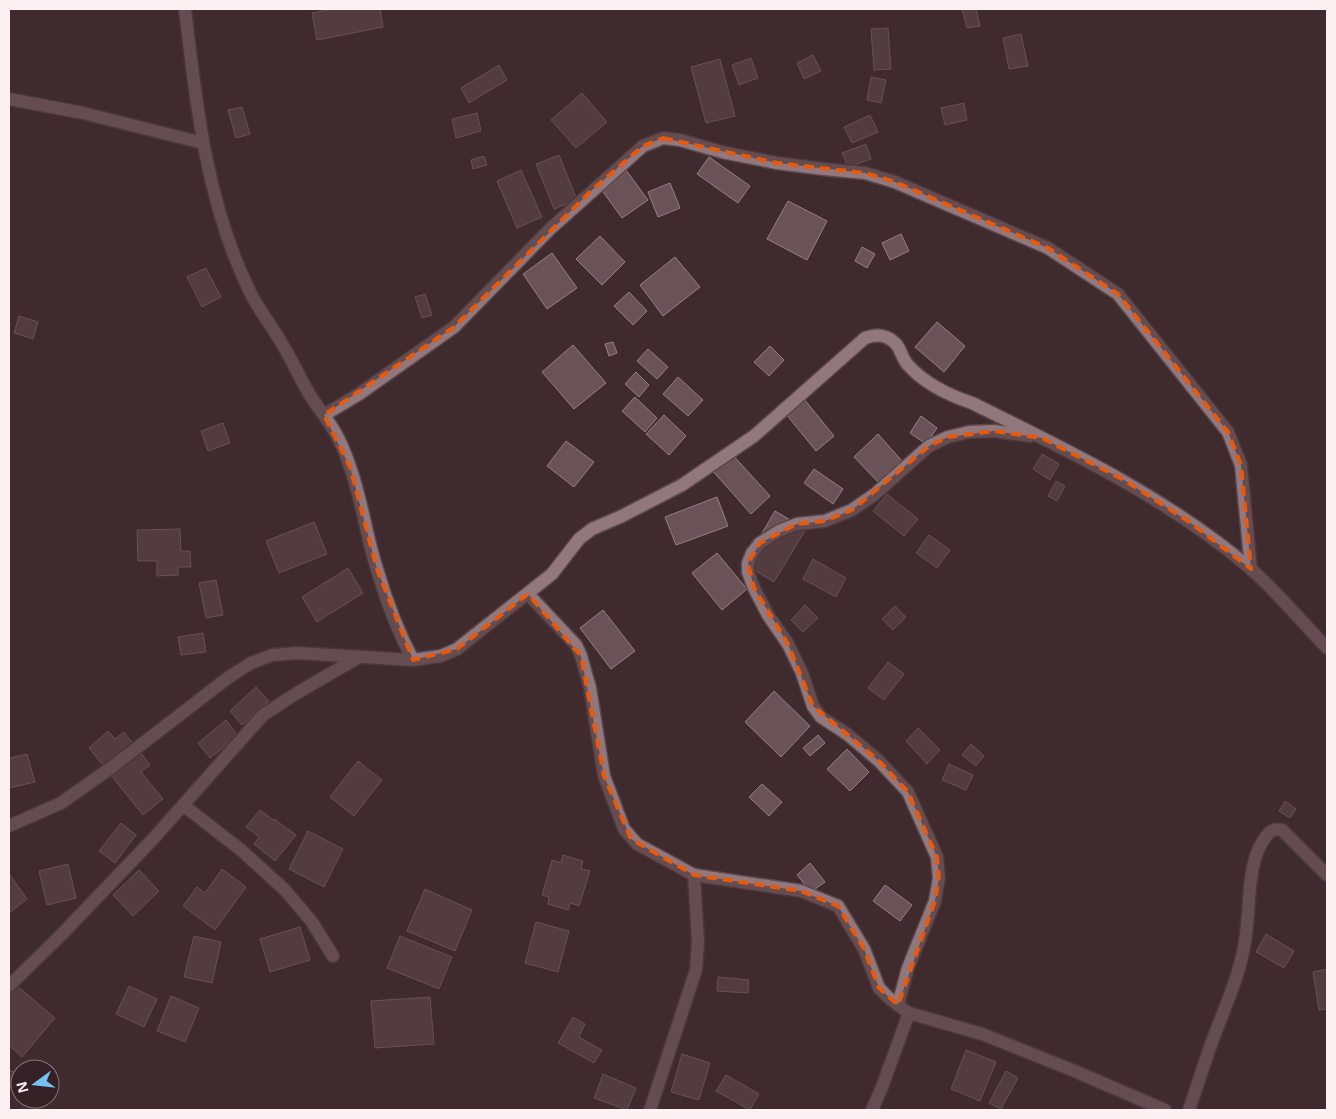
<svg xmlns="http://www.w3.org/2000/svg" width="1336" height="1119" viewBox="0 0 1336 1119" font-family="'Noto Sans',sans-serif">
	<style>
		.building { fill: #6b5258; stroke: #987e83 }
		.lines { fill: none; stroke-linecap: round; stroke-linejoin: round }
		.minor-casing { stroke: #59484c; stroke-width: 15 }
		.minor { stroke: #92777d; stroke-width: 12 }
		.marked { fill: none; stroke: #e8590c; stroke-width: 4; stroke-dasharray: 10 6; stroke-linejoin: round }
	</style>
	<rect width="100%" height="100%" fill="#3f2a2e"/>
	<!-- building -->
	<g class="building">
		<polygon points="333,9 380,9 383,27 317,40 312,13"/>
		<polygon points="962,9 976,9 980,26 967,28"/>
		<polygon points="888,28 891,69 874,70 871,29"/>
		<polygon points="1021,34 1028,66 1009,69 1003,38"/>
		<polygon points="813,55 821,71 804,79 797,63"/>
		<polygon points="751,58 758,78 739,85 732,65"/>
		<polygon points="720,59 735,116 706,123 691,67"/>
		<polygon points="499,65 507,80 469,103 461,88"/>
		<polygon points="871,77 886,80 881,103 867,100"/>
		<polygon points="582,93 607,122 576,148 551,120"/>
		<polygon points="964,103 967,120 945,125 941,108"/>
		<polygon points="242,107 250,134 236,138 228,110"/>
		<polygon points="477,113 481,131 456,138 452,119"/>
		<polygon points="870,115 878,132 852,143 844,127"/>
		<polygon points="866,144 871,159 848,167 842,153"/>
		<polygon points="559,155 577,200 554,209 536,164"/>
		<polygon points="484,156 487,165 473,169 471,160"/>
		<polygon points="709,157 750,186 738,203 697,174"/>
		<polygon points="521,170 542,217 517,228 497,181"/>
		<polygon points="626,170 648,200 622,218 601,189"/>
		<polygon points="670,183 680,208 658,217 648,192"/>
		<polygon points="788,201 827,221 807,260 767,239"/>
		<polygon points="901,234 909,251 890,260 882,243"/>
		<polygon points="600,236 625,262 602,285 576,259"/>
		<polygon points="862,247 875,254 867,268 855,261"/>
		<polygon points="552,253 577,288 547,309 523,274"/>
		<polygon points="675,257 700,287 663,316 640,285"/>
		<polygon points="206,268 221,297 202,307 187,277"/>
		<polygon points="629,292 647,311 633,325 614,306"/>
		<polygon points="425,294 432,315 422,318 415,297"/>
		<polygon points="19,316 38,322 33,339 14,333"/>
		<polygon points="937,322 965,346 944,372 915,347"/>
		<polygon points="613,342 617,353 609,356 605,344"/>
		<polygon points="573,345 606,383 574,409 542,372"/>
		<polygon points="770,346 784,360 769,376 754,362"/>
		<polygon points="648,349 668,367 657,379 637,361"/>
		<polygon points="636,372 649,385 639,397 625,384"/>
		<polygon points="678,377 703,400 688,416 663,394"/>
		<polygon points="635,397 657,418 645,432 622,411"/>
		<polygon points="804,399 834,436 816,451 786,414"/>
		<polygon points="664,415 686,436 669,455 646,434"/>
		<polygon points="921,416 937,428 926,444 910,433"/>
		<polygon points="223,423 230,443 208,451 201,431"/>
		<polygon points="878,434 902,461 879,483 854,457"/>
		<polygon points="566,441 594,462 574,487 547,466"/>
		<polygon points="730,452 770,496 751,514 711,469"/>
		<polygon points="1042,454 1059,464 1050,480 1033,469"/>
		<polygon points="814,469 843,489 833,504 804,483"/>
		<polygon points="1056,481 1065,486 1057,501 1048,496"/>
		<polygon points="887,494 918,519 904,536 873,511"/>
		<polygon points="717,497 728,526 676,545 665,517"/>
		<polygon points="775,511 806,529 774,582 744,564"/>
		<polygon points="314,522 327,554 279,573 266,541"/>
		<polygon points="180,529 181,551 190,551 191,567 178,567 178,575 157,576 157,561 138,561 137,530"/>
		<polygon points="929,535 950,550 937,568 916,553"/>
		<polygon points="717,553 747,589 722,610 692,573"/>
		<polygon points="813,559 846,578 836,597 803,579"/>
		<polygon points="348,568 363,593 317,622 302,597"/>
		<polygon points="216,580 223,615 206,618 199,583"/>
		<polygon points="805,605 818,618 803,632 791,620"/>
		<polygon points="895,606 906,617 893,630 882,619"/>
		<polygon points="603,610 635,651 611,669 580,628"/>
		<polygon points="203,633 206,652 181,655 178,637"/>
		<polygon points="888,662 904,674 884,700 868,688"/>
		<polygon points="256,687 269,701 242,725 230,711"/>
		<polygon points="774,691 810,726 781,757 745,722"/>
		<polygon points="226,720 238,736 210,758 198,743"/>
		<polygon points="918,728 940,750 927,764 906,741"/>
		<polygon points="108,731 115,739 124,732 150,765 141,772 163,799 143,815 89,748"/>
		<polygon points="818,735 825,743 810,756 803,748"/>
		<polygon points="971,744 984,756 976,766 962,755"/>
		<polygon points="847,749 869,772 850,791 827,769"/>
		<polygon points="27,754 35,782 9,788 9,758"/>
		<polygon points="358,761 382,780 354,816 330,797"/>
		<polygon points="949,764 973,775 966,790 942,780"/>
		<polygon points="762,784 782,802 769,816 749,797"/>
		<polygon points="1285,801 1296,809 1290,818 1279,811"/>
		<polygon points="260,810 273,820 274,819 296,835 275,861 254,844 259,837 246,827"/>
		<polygon points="121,823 136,835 115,863 99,851"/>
		<polygon points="308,831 343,849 324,887 289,869"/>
		<polygon points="563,855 583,861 581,869 590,871 579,906 570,903 568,910 548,904 549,897 542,895 552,860 561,863"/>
		<polygon points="810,863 825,882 811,892 797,875"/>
		<polygon points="68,864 76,898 47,905 39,871"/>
		<polygon points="222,869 246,887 215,930 183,906 197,887 205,893"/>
		<polygon points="139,870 159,891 133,916 113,895"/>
		<polygon points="9,874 27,899 9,913"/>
		<polygon points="885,885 912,905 900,921 873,901"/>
		<polygon points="425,889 472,910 455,951 407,931"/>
		<polygon points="536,922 569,931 558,972 525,963"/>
		<polygon points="300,927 310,960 270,972 260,939"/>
		<polygon points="1266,934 1294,951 1284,968 1256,952"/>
		<polygon points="194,936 221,942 212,983 184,977"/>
		<polygon points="400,936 452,957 439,989 387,968"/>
		<polygon points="1327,969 1327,1009 1319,1010 1313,972"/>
		<polygon points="718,977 749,980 748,993 717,991"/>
		<polygon points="15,984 55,1018 22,1057 9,1045 9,991"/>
		<polygon points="129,986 157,999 144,1027 116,1014"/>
		<polygon points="171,996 199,1008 185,1042 157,1031"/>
		<polygon points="430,997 434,1044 375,1048 371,1001"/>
		<polygon points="573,1017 585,1024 579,1037 602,1050 594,1063 558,1043"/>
		<polygon points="966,1050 996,1062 980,1101 951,1089"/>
		<polygon points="682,1054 710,1063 699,1100 671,1092"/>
		<polygon points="9,1070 16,1073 9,1091"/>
		<polygon points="1006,1071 1018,1078 1001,1109 989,1103"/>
		<polygon points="603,1074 636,1088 627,1110 594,1098"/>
		<polygon points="726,1075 759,1094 750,1110 716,1091"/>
	</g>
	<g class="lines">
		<defs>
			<g id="minor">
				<path d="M 185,9 C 196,105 207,206 251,294 C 259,310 270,323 279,339 C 291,357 299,377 310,395 C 317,407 326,417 333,429 C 340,440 346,455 350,467 C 362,500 366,536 377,569 C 386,600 398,632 413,660"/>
				<polyline points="9,99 83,113 203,143"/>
				<polyline points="324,415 359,394 454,327 550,229 643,146 663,138 680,140 722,152 777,163 824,169 865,173 895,182 1048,248 1118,294 1228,432 1241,465 1251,569"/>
				<polyline points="528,594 576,645 581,656 590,688 604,776 624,829 637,844 694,875 801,891 838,906 864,949 879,988 891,1000 909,1013 982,1034 1072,1070 1165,1110"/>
				<polyline points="183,805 241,850 285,890 312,922 333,956"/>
				<path d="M 9,826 L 61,803 L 112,767 L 229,677 L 251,663 L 272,655 L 297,653 L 413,660 L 441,656 L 457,649 L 552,574 L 579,539 L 592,529 L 622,516 L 682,485 L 754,436 L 865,338 C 876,334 885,334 894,342 C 901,347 901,358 908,365 C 925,384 948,395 972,403 C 1069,451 1168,498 1251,569 C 1277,592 1303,623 1327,648"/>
				<polyline points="9,986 62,934 153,839 263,715 297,693 359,657"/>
				<polyline points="898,1005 908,968 935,901 939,878 937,857 908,792 879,761 847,734 821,717 813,706 802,673 788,644 768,615 754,588 748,572 748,563 752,553 760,543 779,531 797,524 825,521 852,510 875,494 929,446 948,437 969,432 994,431 1030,436"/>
				<polyline points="650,1110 696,970 698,942 694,875"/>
				<polyline points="872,1110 882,1087 909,1013"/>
				<path d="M 1189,1110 C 1198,1084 1206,1057 1216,1031 C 1230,995 1244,964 1247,925 C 1250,897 1248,856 1268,834 C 1272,829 1277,829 1282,830 L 1327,875"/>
			</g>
		</defs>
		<!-- minor casing -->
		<use href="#minor" class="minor-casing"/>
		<!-- minor -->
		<use href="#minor" class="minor"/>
	</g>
	<!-- marked area -->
	<path d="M0 0H1336V1119H0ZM 663,138 L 777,163 L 865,173 L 895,182 L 1048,248 L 1118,294 L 1228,432 L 1241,465 L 1251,569 L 1188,521 L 1124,480 L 1042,438 L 994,431 L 948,437 L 929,446 L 852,510 L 825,521 L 797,524 L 760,543 L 748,563 L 754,588 L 788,644 L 813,706 L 879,761 L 908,792 L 937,857 L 939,878 L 935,901 L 898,1005 L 879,988 L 864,949 L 838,906 L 801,891 L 694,875 L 631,839 L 604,776 L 581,656 L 528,594 L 457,649 L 413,660 L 377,569 L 350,467 L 324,415 L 454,327 L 591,191 L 643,146 Z" fill="#3f2a2e" fill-opacity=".55" fill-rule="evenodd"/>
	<path class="marked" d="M 663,138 L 777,163 L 865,173 L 895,182 L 1048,248 L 1118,294 L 1228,432 L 1241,465 L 1251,569 L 1188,521 L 1124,480 L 1042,438 L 994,431 L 948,437 L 929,446 L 852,510 L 825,521 L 797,524 L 760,543 L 748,563 L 754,588 L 788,644 L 813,706 L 879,761 L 908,792 L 937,857 L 939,878 L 935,901 L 898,1005 L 879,988 L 864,949 L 838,906 L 801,891 L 694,875 L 631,839 L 604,776 L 581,656 L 528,594 L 457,649 L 413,660 L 377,569 L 350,467 L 324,415 L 454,327 L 591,191 L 643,146 Z"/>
	<!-- border -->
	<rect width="1336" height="1119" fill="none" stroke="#fef1f4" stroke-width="20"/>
	<!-- north arrow -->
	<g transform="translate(35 1084) rotate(255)"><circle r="24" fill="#352025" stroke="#857478"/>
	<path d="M0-4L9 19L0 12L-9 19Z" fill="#73c1f5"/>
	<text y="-8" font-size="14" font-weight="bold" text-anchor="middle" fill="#fef1f4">N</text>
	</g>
</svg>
